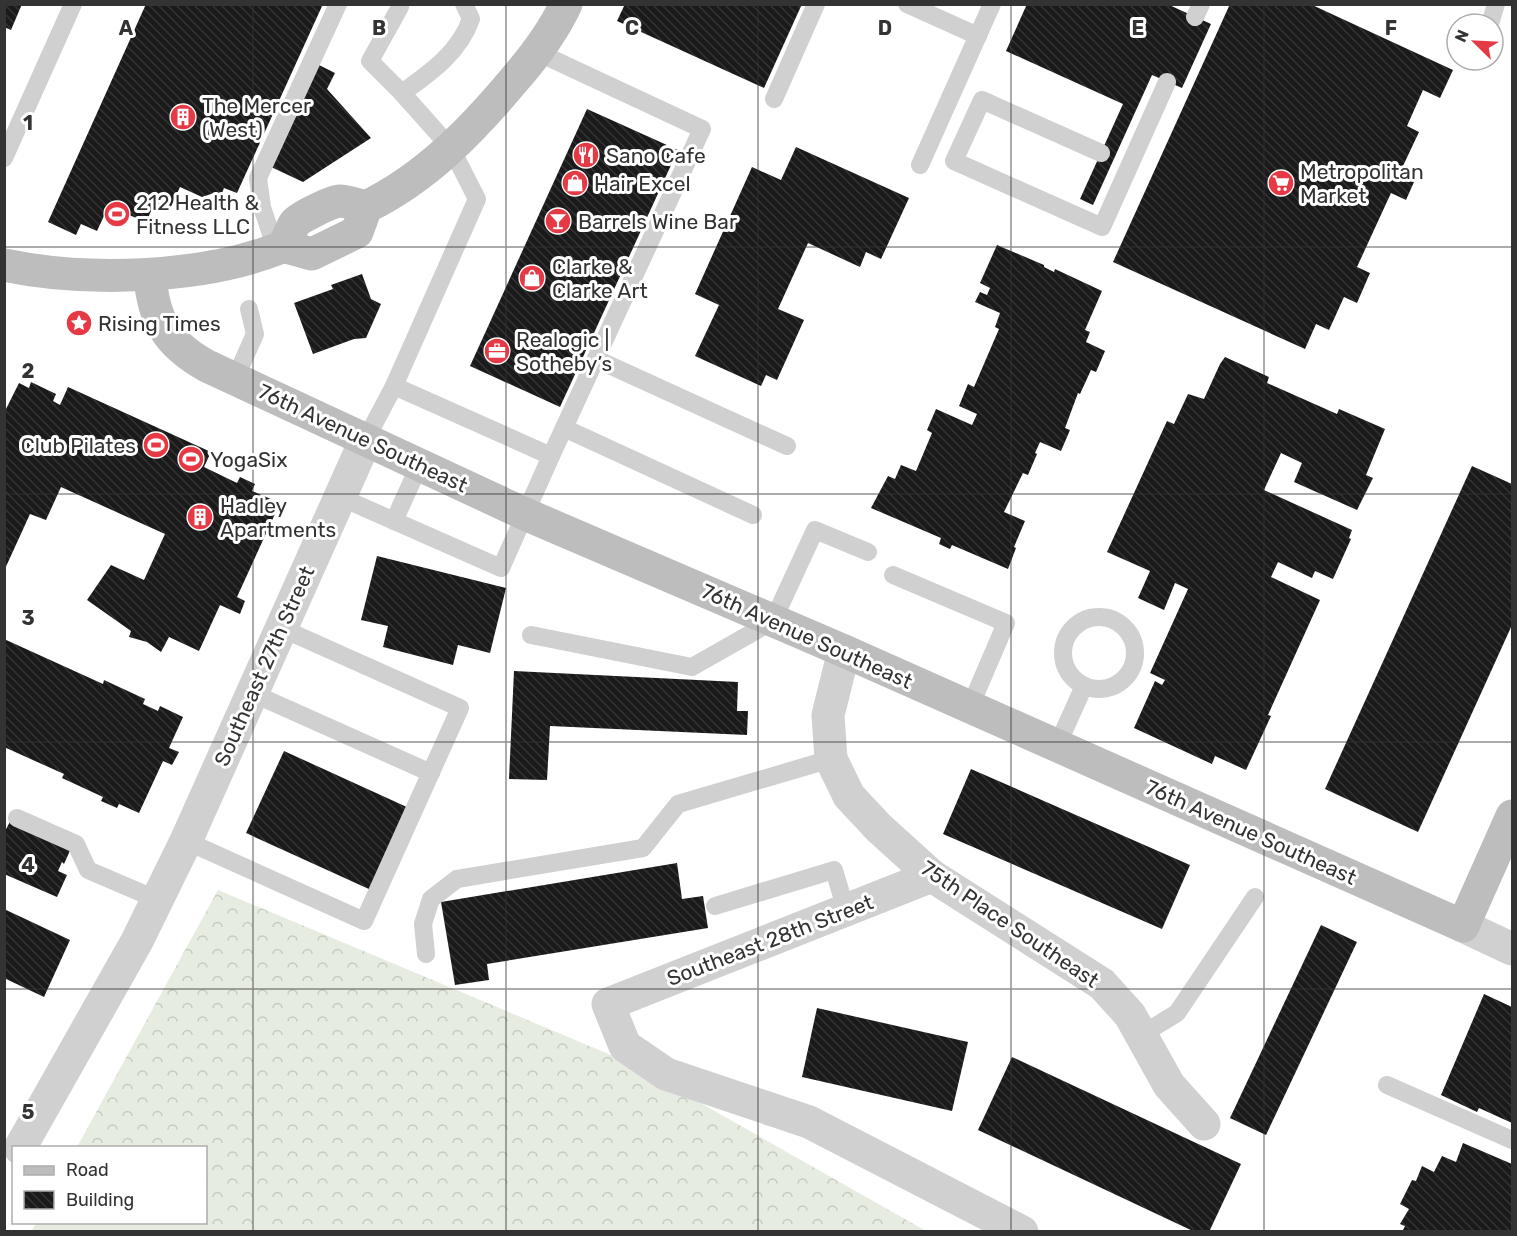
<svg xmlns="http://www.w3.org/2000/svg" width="1517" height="1236" viewBox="0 0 1517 1236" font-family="Rubik,sans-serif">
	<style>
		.forest { fill: url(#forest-crowns) }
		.building { fill: url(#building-back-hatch) }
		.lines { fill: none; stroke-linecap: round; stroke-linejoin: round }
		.lane { stroke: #d0d0d0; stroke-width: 18 }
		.street { stroke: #d0d0d0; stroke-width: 33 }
		.secondary { stroke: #bdbdbd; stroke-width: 33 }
		.grid { fill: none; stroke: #333; stroke-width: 1.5; stroke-opacity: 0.55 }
		.labels { text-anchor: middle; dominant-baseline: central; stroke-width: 6; stroke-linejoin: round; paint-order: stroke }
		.poi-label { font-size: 21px; fill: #333; stroke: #fff; text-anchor: start }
		.street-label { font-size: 21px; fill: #333; stroke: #fff }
		.grid-label { font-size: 20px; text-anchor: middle; font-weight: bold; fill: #333; stroke: #fff; stroke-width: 6; stroke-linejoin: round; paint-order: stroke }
	</style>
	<defs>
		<pattern id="forest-crowns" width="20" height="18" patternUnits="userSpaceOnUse" patternTransform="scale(1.5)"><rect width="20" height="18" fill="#e6ecdf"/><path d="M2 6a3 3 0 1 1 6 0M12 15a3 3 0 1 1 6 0" fill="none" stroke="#c6cbc0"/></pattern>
		<pattern id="building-back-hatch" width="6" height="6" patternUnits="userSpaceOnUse" patternTransform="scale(1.5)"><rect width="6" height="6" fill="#1a1a1a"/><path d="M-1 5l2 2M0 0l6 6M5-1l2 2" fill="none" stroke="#333"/></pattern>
	</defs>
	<rect width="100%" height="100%" fill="#fff"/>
	<!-- forest -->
	<polygon class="forest" points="218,890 630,1063 926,1231 31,1232 36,1223 206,1222 206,1148 77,1147"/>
	<!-- building -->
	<g class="building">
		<polygon points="4,4 22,4 11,30 4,27"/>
		<polygon points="146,4 323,4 237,193 224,188 222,193 214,193 202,197 180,187 168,213 153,207 146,222 129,215 124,225 104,216 97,231 81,224 76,235 48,222"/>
		<polygon points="625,4 802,4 764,88 617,21"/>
		<polygon points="1027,4 1167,4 1211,24 1182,88 1152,75 1093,205 1080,199 1123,104 1006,51"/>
		<polygon points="1230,4 1310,4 1453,70 1440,98 1423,90 1407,126 1419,132 1403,166 1418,173 1406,200 1391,193 1357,267 1370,273 1357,303 1344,297 1329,330 1316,324 1305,349 1113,262"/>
		<polygon points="317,64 335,73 327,89 371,138 303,182 269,166"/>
		<polygon points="587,109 678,150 560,407 470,366"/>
		<polygon points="796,147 909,198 881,259 866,252 860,267 808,243 778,309 804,320 777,380 766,375 761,386 695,356 719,305 695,294 752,167 781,180"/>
		<polygon points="997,245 1044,265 1044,267 1054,272 1055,269 1102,291 1085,330 1090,332 1086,342 1105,351 1096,372 1091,370 1080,394 1078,393 1065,428 1070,430 1061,451 1040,442 1035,453 1037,454 1028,475 1023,473 1004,512 1025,521 1014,547 1016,548 1008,569 952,545 950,549 939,544 941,538 871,508 888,476 895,479 901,465 916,471 932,433 927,430 936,409 972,425 977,414 959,406 968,384 974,387 999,329 995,327 1000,313 975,302 980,292 987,295 990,288 980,283"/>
		<polygon points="362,274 371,299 381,304 366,338 354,339 313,354 294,303 333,289 331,285"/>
		<polygon points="1225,357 1269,377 1267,383 1337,414 1339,409 1385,429 1366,475 1373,478 1357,510 1294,482 1302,463 1281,453 1264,490 1352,530 1349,538 1351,539 1333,579 1315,571 1312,578 1278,562 1271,577 1320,600 1268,715 1271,716 1246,770 1215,756 1212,764 1134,728 1155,681 1162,685 1165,680 1150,673 1188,589 1175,583 1164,610 1138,598 1150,571 1107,552 1167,421 1174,424 1188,394 1204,399 1220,364"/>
		<polygon points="31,382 56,394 53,401 60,405 68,387 211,452 204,467 237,483 240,477 255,484 252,491 280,503 237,597 245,601 240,614 220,605 199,651 169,637 161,652 147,642 129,637 131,631 87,600 111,565 144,580 165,534 61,487 46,520 30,514 4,571 4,413 19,383 29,388"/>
		<polygon points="1472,466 1512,484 1512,625 1418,832 1325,789"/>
		<polygon points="377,556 506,588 490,653 458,645 453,665 383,647 388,626 361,620"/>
		<polygon points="4,639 103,684 104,680 145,699 143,704 158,711 160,706 183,717 169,748 179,752 172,765 163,761 139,813 119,804 117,808 101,801 103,797 62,778 64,774 4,747"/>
		<polygon points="514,671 738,682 737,711 748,711 747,735 550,726 547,780 509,779"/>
		<polygon points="284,751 409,808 371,890 246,833"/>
		<polygon points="971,769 1190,865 1162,929 943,834"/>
		<polygon points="13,816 73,844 64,864 62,862 58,871 67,875 57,897 4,874 4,833"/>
		<polygon points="677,863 682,899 703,896 708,928 487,964 489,980 455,985 441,902"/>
		<polygon points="4,909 70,940 44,997 4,978"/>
		<polygon points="1321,925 1357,942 1266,1135 1230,1118"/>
		<polygon points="1484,994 1512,1007 1512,1123 1479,1108 1477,1112 1441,1095"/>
		<polygon points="817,1008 968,1042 952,1111 802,1077"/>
		<polygon points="1012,1057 1241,1164 1209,1232 1195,1232 978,1130"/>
		<polygon points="1463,1143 1512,1164 1512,1232 1402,1232 1405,1226 1400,1224 1409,1209 1400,1204 1412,1180 1416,1181 1422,1166 1434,1172 1442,1156 1456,1162"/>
	</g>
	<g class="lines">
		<!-- lane -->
		<g class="lane">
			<polyline points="907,4 978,36"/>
			<polyline points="1195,17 1201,4"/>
			<polyline points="1490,24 1496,4"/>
			<polyline points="537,52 702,129 551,456"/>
			<path d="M 402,93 C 430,73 459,53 471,19 L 464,4"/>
			<polyline points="774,99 816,4"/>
			<polyline points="1101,153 982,100 954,161 1102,227 1167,82"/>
			<polyline points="4,158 73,4"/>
			<polyline points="920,165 992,4"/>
			<polyline points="276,249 262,207 258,178 338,4"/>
			<polyline points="596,359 787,446"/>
			<polyline points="235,379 255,334 249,309"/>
			<polyline points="564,428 753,515"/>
			<polyline points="366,439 394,386 477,199 451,148 402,93 370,61 400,7"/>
			<polyline points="340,497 501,568 551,456 394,386"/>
			<polyline points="394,521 419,466"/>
			<polyline points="893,575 1006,623 970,707"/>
			<circle cx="1099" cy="653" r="36"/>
			<polyline points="531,635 692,667 773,621 815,530 868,552"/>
			<polyline points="252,693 431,773"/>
			<polyline points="1057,746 1084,686"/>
			<polyline points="17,818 76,844 88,870 158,900"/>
			<polyline points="186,841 364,921 460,708 281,628"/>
			<polyline points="715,906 834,870 846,910"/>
			<polyline points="426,954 423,924 431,899 457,879 643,848 678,804 831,759"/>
			<polyline points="1141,1035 1177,1013 1255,897"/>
			<polyline points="1387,1085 1512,1140"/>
		</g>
		<!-- street -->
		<g class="street">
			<polyline points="844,651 828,715 831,759 849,796 879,828 932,876 1102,984 1130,1015 1169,1085 1204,1124"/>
			<polyline points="932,876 608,1004 625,1046 666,1074 809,1122 1022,1232"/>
			<polyline points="1463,926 1512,949"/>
			<polyline points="20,1148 137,941 186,841 366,439"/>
		</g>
		<!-- secondary -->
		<g class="secondary">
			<polyline points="283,246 312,254 357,232 366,207"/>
			<path d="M 4,265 C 85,282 200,279 277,249 C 287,245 289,232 295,223 C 298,218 333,201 339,201 C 348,201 358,205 366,207 C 426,178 472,130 514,80 C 534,57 553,32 566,4"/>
			<path d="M 150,275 C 153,319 167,344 207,366 L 525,514 L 844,651 L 1463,926 L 1512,816"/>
		</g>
	</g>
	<!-- grid -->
	<path class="grid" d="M 253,4 L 253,1232M 506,4 L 506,1232M 758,4 L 758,1232M 1011,4 L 1011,1232M 1264,4 L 1264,1232M 4,247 L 1512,247M 4,494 L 1512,494M 4,742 L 1512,742M 4,989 L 1512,989"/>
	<!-- icons -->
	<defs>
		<symbol id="building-disc" viewBox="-11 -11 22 22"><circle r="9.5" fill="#e63946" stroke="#fff"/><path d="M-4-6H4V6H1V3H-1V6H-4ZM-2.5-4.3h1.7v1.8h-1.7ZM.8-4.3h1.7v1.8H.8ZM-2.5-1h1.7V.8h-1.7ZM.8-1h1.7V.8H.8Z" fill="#fff"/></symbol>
		<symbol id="restaurant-disc" viewBox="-11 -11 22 22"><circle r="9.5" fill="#e63946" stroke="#fff"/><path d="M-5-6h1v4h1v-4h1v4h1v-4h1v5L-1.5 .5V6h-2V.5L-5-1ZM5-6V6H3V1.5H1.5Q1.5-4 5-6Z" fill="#fff"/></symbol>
		<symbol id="shop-disc" viewBox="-11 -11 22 22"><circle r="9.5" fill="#e63946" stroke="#fff"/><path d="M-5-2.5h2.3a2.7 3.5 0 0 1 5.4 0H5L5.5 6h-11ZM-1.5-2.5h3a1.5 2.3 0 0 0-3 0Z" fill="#fff"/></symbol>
		<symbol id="supermarket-disc" viewBox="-11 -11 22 22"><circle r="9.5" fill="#e63946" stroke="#fff"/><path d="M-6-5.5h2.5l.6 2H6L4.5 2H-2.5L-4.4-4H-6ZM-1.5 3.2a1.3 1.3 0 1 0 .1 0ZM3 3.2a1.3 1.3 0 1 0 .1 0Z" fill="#fff"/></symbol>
		<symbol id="stadium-disc" viewBox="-11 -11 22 22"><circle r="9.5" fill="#e63946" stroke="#fff"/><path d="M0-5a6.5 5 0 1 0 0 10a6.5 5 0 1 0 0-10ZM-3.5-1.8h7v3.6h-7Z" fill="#fff"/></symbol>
		<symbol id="bar-disc" viewBox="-11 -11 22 22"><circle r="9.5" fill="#e63946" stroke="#fff"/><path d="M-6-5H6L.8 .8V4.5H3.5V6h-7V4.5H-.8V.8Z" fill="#fff"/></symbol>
		<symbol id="sight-disc" viewBox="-11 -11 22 22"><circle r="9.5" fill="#e63946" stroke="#fff"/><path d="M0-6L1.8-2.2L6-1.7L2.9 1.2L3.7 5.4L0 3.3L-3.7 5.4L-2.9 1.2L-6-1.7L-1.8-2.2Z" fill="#fff"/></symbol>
		<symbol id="office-disc" viewBox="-11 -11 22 22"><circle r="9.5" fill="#e63946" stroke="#fff"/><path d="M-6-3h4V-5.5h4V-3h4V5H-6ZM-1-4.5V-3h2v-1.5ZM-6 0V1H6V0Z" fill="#fff"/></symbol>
	</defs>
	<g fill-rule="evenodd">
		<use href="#building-disc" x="168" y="102" width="30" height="30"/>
		<use href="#restaurant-disc" x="571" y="140" width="30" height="30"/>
		<use href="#shop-disc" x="560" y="168" width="30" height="30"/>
		<use href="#supermarket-disc" x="1266" y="168" width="30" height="30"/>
		<use href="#stadium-disc" x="102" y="199" width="30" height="30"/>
		<use href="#bar-disc" x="543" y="206" width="30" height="30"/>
		<use href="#shop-disc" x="517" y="263" width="30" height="30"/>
		<use href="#sight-disc" x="64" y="308" width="30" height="30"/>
		<use href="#office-disc" x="482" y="336" width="30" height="30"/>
		<use href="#stadium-disc" x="141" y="430" width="30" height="30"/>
		<use href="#stadium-disc" x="176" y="444" width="30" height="30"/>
		<use href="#building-disc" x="185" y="502" width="30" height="30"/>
	</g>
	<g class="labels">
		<!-- poi labels -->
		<g class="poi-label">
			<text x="202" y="105">The Mercer<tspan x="202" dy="24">(West)</tspan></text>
			<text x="606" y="155">Sano Cafe</text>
			<text x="1300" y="171">Metropolitan<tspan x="1300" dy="24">Market</tspan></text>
			<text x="594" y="183">Hair Excel</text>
			<text x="136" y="202">212 Health &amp;<tspan x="136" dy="24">Fitness LLC</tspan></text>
			<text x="578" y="221">Barrels Wine Bar</text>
			<text x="552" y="266">Clarke &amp;<tspan x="552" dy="24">Clarke Art</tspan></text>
			<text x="98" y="323">Rising Times</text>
			<text x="516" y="339">Realogic |<tspan x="516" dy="24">Sotheby’s</tspan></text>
			<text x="136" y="445" text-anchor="end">Club Pilates</text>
			<text x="210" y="459">YogaSix</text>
			<text x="220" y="505">Hadley<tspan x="220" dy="24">Apartments</tspan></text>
		</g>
		<!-- street labels -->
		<g class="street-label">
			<text transform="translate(363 438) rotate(25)">76th Avenue Southeast</text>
			<text transform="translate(807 636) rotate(24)">76th Avenue Southeast</text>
			<text transform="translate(264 666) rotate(-66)">Southeast 27th Street</text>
			<text transform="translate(1251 832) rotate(24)">76th Avenue Southeast</text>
			<text transform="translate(1010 924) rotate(34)">75th Place Southeast</text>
			<text transform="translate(770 940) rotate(-21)">Southeast 28th Street</text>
		</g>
	</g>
	<g class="grid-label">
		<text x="126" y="35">A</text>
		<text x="379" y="35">B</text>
		<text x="632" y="35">C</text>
		<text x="885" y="35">D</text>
		<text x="1138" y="35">E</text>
		<text x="1391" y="35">F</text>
		<text x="28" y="130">1</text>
		<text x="28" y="378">2</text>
		<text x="28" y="625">3</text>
		<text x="28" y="872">4</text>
		<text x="28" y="1119">5</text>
	</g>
	<!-- border -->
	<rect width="1517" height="1236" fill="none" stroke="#333333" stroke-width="12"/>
	<!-- legend -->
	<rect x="12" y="1146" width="195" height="78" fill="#ffffff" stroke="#adadad" stroke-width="1.5"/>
	<rect x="24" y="1166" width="30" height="9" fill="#bdbdbd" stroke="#adadad" stroke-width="1.5"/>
	<text x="66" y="1176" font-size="18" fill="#333333">Road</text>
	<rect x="24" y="1191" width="30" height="18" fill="url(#building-back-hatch)" stroke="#adadad" stroke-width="1.5"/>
	<text x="66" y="1206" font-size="18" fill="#333333">Building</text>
	<!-- north arrow -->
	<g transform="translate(1475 42) rotate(294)"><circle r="28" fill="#ffffff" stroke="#adadad" stroke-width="1.5"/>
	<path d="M0-4.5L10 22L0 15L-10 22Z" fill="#e63946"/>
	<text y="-9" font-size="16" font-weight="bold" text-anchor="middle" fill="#333333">N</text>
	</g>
</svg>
